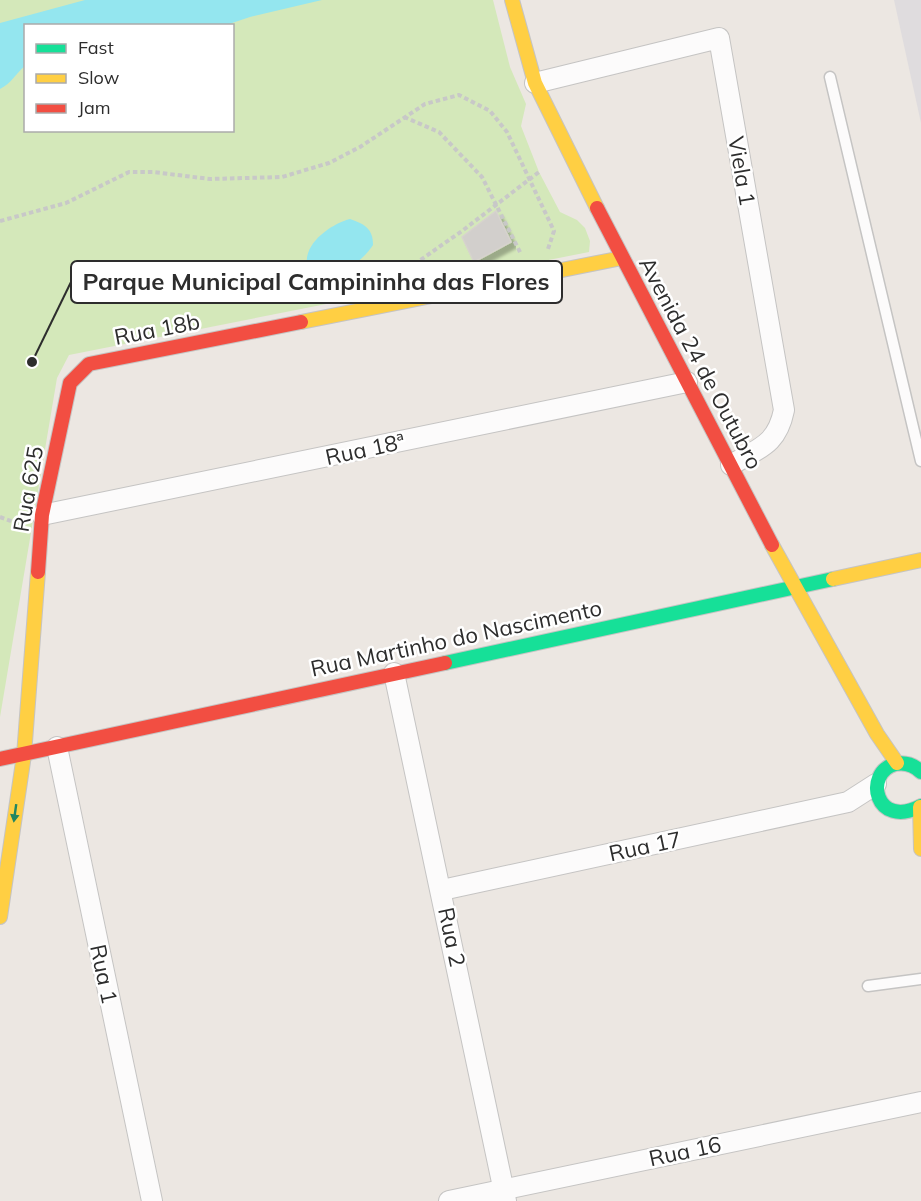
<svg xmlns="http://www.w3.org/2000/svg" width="921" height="1201" viewBox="0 0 921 1201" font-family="Mulish,sans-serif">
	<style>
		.industrial { fill: #dfdcde }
		.green { fill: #d4e8ba; fill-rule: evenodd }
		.water { fill: #94e6ef }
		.building { fill: #d2cfcc; stroke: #d7d3ce; stroke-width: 1.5; filter: url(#shadow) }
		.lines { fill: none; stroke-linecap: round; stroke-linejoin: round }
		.lane-casing { stroke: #c5c4c3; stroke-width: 13 }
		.street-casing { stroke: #c5c4c3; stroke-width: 22 }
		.fast-casing { stroke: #c5c4c3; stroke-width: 16 }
		.slow-casing { stroke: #c5c4c3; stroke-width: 16 }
		.jam-casing { stroke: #c5c4c3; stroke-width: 16 }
		.path { stroke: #c8c8c8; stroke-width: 4; stroke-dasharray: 4.5 3; stroke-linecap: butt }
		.lane { stroke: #fcfbfb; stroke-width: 10 }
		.street { stroke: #fcfbfb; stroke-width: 20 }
		.fast { stroke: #16e098; stroke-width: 14 }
		.slow { stroke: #ffcf43; stroke-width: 14 }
		.jam { stroke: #f24e42; stroke-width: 14 }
		.oneway { fill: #228662 }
		.labels { text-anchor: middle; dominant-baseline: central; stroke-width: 5; stroke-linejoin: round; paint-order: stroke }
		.street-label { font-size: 22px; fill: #2d2d2d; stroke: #fff }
		.leader { fill: none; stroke: #2d2d2d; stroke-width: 2 }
		.callout-dot { fill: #2d2d2d; stroke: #fff; stroke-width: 2 }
		.callout { fill: #fff; stroke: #2d2d2d; stroke-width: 2 }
		.callout-label { font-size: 24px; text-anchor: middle; font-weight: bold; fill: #2d2d2d }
	</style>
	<defs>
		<filter id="shadow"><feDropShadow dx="5.5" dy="5.5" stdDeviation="1.5" flood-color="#0004"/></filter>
	</defs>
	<rect width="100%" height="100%" fill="#ece7e2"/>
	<!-- industrial -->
	<polygon class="industrial" points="894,0 921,0 921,123"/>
	<!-- green -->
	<path class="green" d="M 0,0 L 493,0 L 510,67 L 526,104 L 521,126 L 539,172 L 560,212 L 577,220 L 585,228 L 590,241 L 589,252 L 69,355 L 57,378 L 0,717 ZM 26,26 L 232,26 L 232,130 L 26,130 Z"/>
	<!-- water -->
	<g class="water">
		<path d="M 85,0 L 322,0 L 250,17 L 226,25 L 26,26 L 25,66 C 15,74 12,83 0,89 L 0,23 Z"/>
		<path d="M 350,219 C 365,224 373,229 373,245 C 361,264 333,282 310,273 C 296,248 330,224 350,219 Z"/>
	</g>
	<!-- building -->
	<polygon class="building" points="496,211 511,242 474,262 462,237"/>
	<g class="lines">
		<defs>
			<g id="lane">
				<polyline points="830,77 921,461"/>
				<polyline points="868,986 921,979"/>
			</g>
			<g id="street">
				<path d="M 535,83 L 719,38 L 784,410 C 777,445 759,448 731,465"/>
				<polyline points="42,515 687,382"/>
				<polyline points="394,673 506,1201"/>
				<polyline points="57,747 152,1201"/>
				<polyline points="442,890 848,802 876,784"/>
				<polyline points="449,1201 921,1102"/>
			</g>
			<g id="fast">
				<polyline points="445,663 833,579"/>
				<path d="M 921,772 C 914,765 905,762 895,764 C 863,773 875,830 921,806"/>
			</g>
			<g id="slow">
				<polyline points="512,0 535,83 597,208"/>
				<polyline points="301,322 622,258"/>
				<polyline points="772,545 877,734 897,763"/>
				<polyline points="833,579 921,560"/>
				<polyline points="920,807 921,849"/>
				<polyline points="0,917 24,755 38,572"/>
			</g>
			<g id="jam">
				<polyline points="597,208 772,545"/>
				<polyline points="38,572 42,515 70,383 89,364 301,322"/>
				<polyline points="0,759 445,663"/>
			</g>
		</defs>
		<!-- lane casing -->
		<use href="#lane" class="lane-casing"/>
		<!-- street casing -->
		<use href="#street" class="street-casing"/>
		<!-- fast casing -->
		<use href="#fast" class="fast-casing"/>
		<!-- slow casing -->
		<use href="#slow" class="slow-casing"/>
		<!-- jam casing -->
		<use href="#jam" class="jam-casing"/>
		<!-- path -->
		<g class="path">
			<polyline points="404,117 439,132 482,177 521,254"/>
			<polyline points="0,221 66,203 129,172 153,172 210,179 282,177 329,163 360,147 425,104 459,95 490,111 507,132 554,231 548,249"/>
			<polyline points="396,277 462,231 539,172"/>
			<polyline points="0,517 19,524"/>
		</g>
		<!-- lane -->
		<use href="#lane" class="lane"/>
		<!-- street -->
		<use href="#street" class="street"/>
		<!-- fast -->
		<use href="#fast" class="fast"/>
		<!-- slow -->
		<use href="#slow" class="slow"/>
		<!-- jam -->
		<use href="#jam" class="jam"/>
	</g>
	<!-- one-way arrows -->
	<defs><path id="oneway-solid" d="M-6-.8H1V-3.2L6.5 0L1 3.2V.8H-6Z" transform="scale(1.5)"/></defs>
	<use class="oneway" href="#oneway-solid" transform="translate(15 813) rotate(98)"/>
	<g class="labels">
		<!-- street labels -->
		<g class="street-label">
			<text transform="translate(742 171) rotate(80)">Viela 1</text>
			<text transform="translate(157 329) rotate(-11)">Rua 18b</text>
			<text transform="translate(701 363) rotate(62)">Avenida 24 de Outubro</text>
			<text transform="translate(365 449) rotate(-12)">Rua 18ª</text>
			<text transform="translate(28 489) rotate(-80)">Rua 625</text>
			<text transform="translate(456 638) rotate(-12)">Rua Martinho do Nascimento</text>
			<text transform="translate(645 846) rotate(-12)">Rua 17</text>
			<text transform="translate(452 937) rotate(78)">Rua 2</text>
			<text transform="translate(104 974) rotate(78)">Rua 1</text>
			<text transform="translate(685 1151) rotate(-12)">Rua 16</text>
		</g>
	</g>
	<!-- callouts -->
	<path class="leader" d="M32 362L71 282"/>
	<circle class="callout-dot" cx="32" cy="362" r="6"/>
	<rect class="callout" x="71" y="261" width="491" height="42" rx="6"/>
	<g class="callout-label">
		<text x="316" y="290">Parque Municipal Campininha das Flores</text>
	</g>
	<!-- legend -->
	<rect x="24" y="24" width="210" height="108" fill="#ffffff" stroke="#ababab" stroke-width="1.5"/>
	<rect x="36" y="44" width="30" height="9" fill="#16e098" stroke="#ababab" stroke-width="1.5"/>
	<text x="78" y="54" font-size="18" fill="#2d2d2d">Fast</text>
	<rect x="36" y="74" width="30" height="9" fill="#ffcf43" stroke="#ababab" stroke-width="1.5"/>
	<text x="78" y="84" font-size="18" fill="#2d2d2d">Slow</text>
	<rect x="36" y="104" width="30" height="9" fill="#f24e42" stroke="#ababab" stroke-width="1.5"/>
	<text x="78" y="114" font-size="18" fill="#2d2d2d">Jam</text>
</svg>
